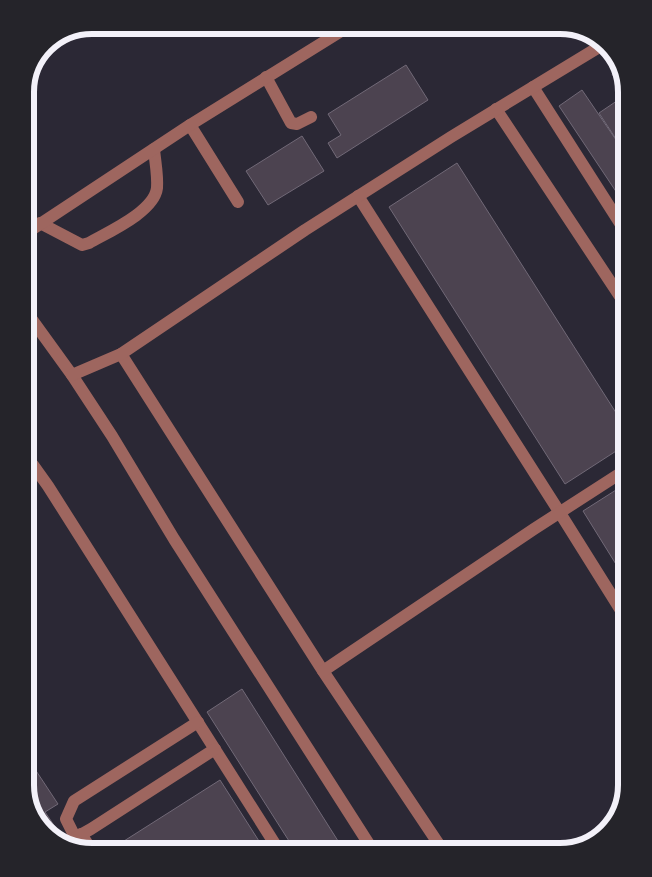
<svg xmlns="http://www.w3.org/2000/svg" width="652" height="877" viewBox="0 0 652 877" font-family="'Exo 2',sans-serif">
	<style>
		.building { fill: #4c4350; stroke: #716977 }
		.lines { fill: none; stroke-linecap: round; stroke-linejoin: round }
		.minor { stroke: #9e665f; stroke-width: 12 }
		.rim { fill: none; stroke: #f3f1f9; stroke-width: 6 }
	</style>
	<rect width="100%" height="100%" fill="#2b2835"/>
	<!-- building -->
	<g class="building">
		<polygon points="247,25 262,25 251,32"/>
		<polygon points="406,65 428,100 337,158 328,143 341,135 328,114"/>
		<polygon points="621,68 627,92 625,95 612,74"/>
		<polygon points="582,90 627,156 627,208 559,106"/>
		<polygon points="627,94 627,136 618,142 599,113"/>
		<polygon points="302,136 324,171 268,205 246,171"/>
		<polygon points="457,163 627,430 627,444 565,484 389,207"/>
		<polygon points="627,483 627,582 583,511"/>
		<polygon points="242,689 345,852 296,852 207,712"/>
		<polygon points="25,754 58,804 45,812 68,846 58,843 34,819 25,785"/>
		<polygon points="220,780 266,852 124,852 129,848 124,841"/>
	</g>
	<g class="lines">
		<!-- minor -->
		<g class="minor">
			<polyline points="427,25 429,29"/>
			<polyline points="266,77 291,123 297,124 311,117"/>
			<polyline points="533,87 627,234"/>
			<polyline points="496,109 627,307"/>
			<polyline points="190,125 238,202"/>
			<polyline points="358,196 560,513 627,620"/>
			<path d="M 40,223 L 82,245 L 89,243 C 108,232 154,212 157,188 C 158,175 155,161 154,149"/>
			<polyline points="25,234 190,125 351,25"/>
			<polyline points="25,310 72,375 112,436 174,539 374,852"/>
			<polyline points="121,354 323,671 444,852"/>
			<polyline points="72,375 121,354 305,230 451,137 604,44"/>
			<polyline points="25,458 33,465 48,486 280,852"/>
			<polyline points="323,671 534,529 627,469"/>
			<polyline points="81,834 93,852"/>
			<polyline points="75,837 66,819 74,801 198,722"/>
			<polyline points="66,843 91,829 215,749"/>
		</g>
	</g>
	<!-- crop -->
	<path d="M0 0H652V877H0ZM92 34H560A58 58 0 0 1 618 92V785A58 58 0 0 1 560 843H92A58 58 0 0 1 34 785V92A58 58 0 0 1 92 34Z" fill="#25242a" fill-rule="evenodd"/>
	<path class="rim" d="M92 34H560A58 58 0 0 1 618 92V785A58 58 0 0 1 560 843H92A58 58 0 0 1 34 785V92A58 58 0 0 1 92 34Z"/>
</svg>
